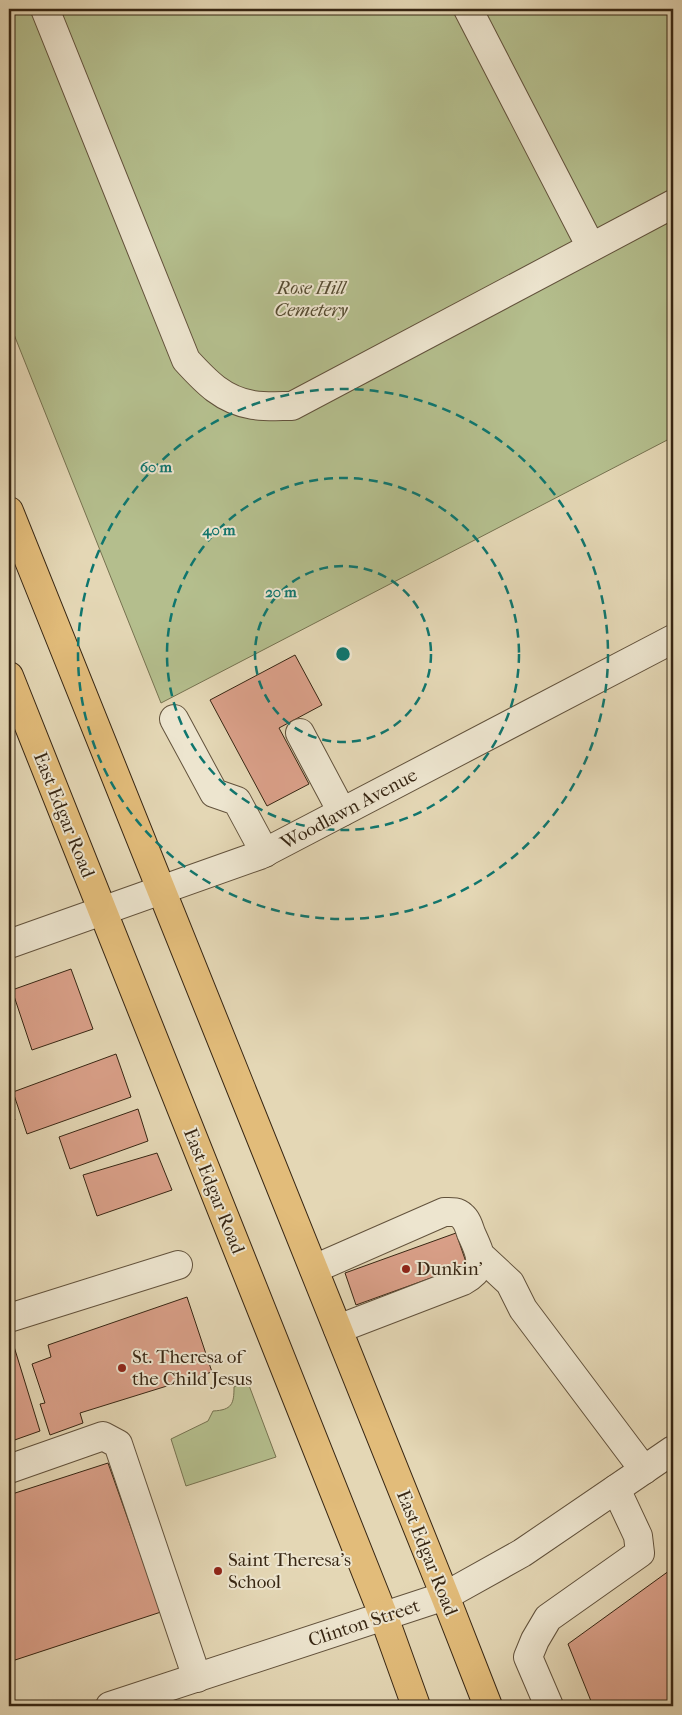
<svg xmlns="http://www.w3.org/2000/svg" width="682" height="1715" viewBox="0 0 682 1715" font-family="'IM FELL French Canon',serif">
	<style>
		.green { fill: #b4be8d; stroke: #767250 }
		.building { fill: #daa089; stroke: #372613 }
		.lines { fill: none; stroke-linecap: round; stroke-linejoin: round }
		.minor-casing { stroke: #62523c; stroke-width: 30 }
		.highway-casing { stroke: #372613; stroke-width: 30 }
		.minor { stroke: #ede5cf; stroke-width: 28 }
		.highway { stroke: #e2bc7a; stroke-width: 28 }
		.ring { fill: none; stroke: #0f766e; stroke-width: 2.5; stroke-dasharray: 9 6 }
		.poi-dot { fill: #8f2418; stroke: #ede5cf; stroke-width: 2 }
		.labels { text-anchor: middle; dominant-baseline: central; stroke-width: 4; stroke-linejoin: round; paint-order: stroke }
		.park-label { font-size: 19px; font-style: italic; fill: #564c32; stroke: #ede5cf }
		.street-label { font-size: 19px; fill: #372613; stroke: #ede5cf }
		.poi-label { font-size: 19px; fill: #372613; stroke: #ede5cf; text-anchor: start }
		.centre { fill: #0f766e; stroke: #ede5cf; stroke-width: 2.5 }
		.ring-label { font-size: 15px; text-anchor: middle; font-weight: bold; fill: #0f766e; stroke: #ede5cf; stroke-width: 4; stroke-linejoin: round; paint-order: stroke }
	</style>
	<rect width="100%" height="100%" fill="#e4d7b5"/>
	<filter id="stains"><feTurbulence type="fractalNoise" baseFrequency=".004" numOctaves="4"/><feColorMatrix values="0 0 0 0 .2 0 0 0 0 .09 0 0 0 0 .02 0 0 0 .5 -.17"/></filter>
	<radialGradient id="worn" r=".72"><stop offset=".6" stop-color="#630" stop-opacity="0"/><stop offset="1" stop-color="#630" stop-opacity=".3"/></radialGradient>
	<!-- green -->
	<g class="green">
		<polygon points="9,9 673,9 673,437 161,703 9,322"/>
		<path d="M 247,1380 L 276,1457 L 186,1486 L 171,1439 L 208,1421 L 213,1411 C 232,1410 234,1404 234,1387 Z"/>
	</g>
	<!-- building -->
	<g class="building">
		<polygon points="295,655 322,705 279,728 309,784 267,806 210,700"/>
		<polygon points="71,969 93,1029 32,1050 12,990"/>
		<polygon points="116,1054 131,1097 27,1134 13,1092"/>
		<polygon points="9,1102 15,1120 9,1122"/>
		<polygon points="138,1109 148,1141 70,1169 59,1137"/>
		<polygon points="157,1153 172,1190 97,1216 83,1175"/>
		<polygon points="456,1233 467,1265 356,1305 345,1273"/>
		<polygon points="187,1297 212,1372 80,1413 83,1423 50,1435 40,1404 45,1403 32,1364 51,1357 48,1345"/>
		<polygon points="12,1340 40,1431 9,1442 9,1341"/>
		<polygon points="108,1463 161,1612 9,1662 9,1495"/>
		<polygon points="673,1568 673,1706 593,1706 568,1644"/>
	</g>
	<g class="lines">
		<defs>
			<g id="minor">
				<path d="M 45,9 L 186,360 C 206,382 223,400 253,405 C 266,407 280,406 292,406 L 673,204"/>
				<polyline points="468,9 591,247"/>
				<polyline points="174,719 214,793 237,801 265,853"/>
				<polyline points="300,733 342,812"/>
				<polyline points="9,944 260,855 673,639"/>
				<polyline points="481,1256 510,1283 523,1309 644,1470"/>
				<path d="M 314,1269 L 444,1212 C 450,1212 457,1211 462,1216 C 467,1220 469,1227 471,1233 C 481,1255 488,1267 463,1281 L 338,1329"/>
				<polyline points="9,1318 178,1265"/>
				<polyline points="9,1469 103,1436 118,1444 197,1678"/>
				<polyline points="110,1706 445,1596 522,1553 673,1450"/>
				<polyline points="549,1706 528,1657 535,1640 548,1618 640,1553 638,1536 616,1489"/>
			</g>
			<g id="highway">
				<polyline points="9,511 445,1596 488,1706"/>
				<polyline points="9,676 384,1617 416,1706"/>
			</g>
		</defs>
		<!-- minor casing -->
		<use href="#minor" class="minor-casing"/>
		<!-- highway casing -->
		<use href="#highway" class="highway-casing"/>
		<!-- minor -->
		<use href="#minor" class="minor"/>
		<!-- highway -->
		<use href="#highway" class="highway"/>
	</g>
	<!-- distance rings -->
	<g class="ring">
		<circle cx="343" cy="654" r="88"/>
		<circle cx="343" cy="654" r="176"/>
		<circle cx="343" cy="654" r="265"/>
	</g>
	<!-- markers -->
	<g class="poi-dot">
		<circle cx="406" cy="1269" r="5"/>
		<circle cx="122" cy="1368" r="5"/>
		<circle cx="218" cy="1571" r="5"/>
	</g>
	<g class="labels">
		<!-- park labels -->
		<g class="park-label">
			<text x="311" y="288">Rose Hill<tspan x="311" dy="22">Cemetery</tspan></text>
		</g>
		<!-- street labels -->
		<g class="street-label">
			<text transform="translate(349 809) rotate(-28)">Woodlawn Avenue</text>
			<text transform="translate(64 815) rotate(68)">East Edgar Road</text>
			<text transform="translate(214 1191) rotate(68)">East Edgar Road</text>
			<text transform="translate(427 1553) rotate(68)">East Edgar Road</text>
			<text transform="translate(364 1623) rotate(-18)">Clinton Street</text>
		</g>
		<!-- poi labels -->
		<g class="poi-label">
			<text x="416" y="1269">Dunkin'</text>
			<text x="132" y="1357">St. Theresa of<tspan x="132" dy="22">the Child Jesus</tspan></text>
			<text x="228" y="1560">Saint Theresa's<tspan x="228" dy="22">School</tspan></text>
		</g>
	</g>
	<circle cx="343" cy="654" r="8" class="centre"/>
	<g class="ring-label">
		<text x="156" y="472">60 m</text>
		<text x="219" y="535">40 m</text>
		<text x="281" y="597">20 m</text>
	</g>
	<!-- margin -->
	<rect width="682" height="1715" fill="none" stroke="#e4d7b5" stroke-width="30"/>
	<rect x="10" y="10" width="662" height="1695" fill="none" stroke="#372613" stroke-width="2.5"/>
	<rect x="15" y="15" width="652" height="1685" fill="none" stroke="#372613"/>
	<rect width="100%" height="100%" filter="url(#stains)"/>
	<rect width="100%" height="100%" fill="url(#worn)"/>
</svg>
